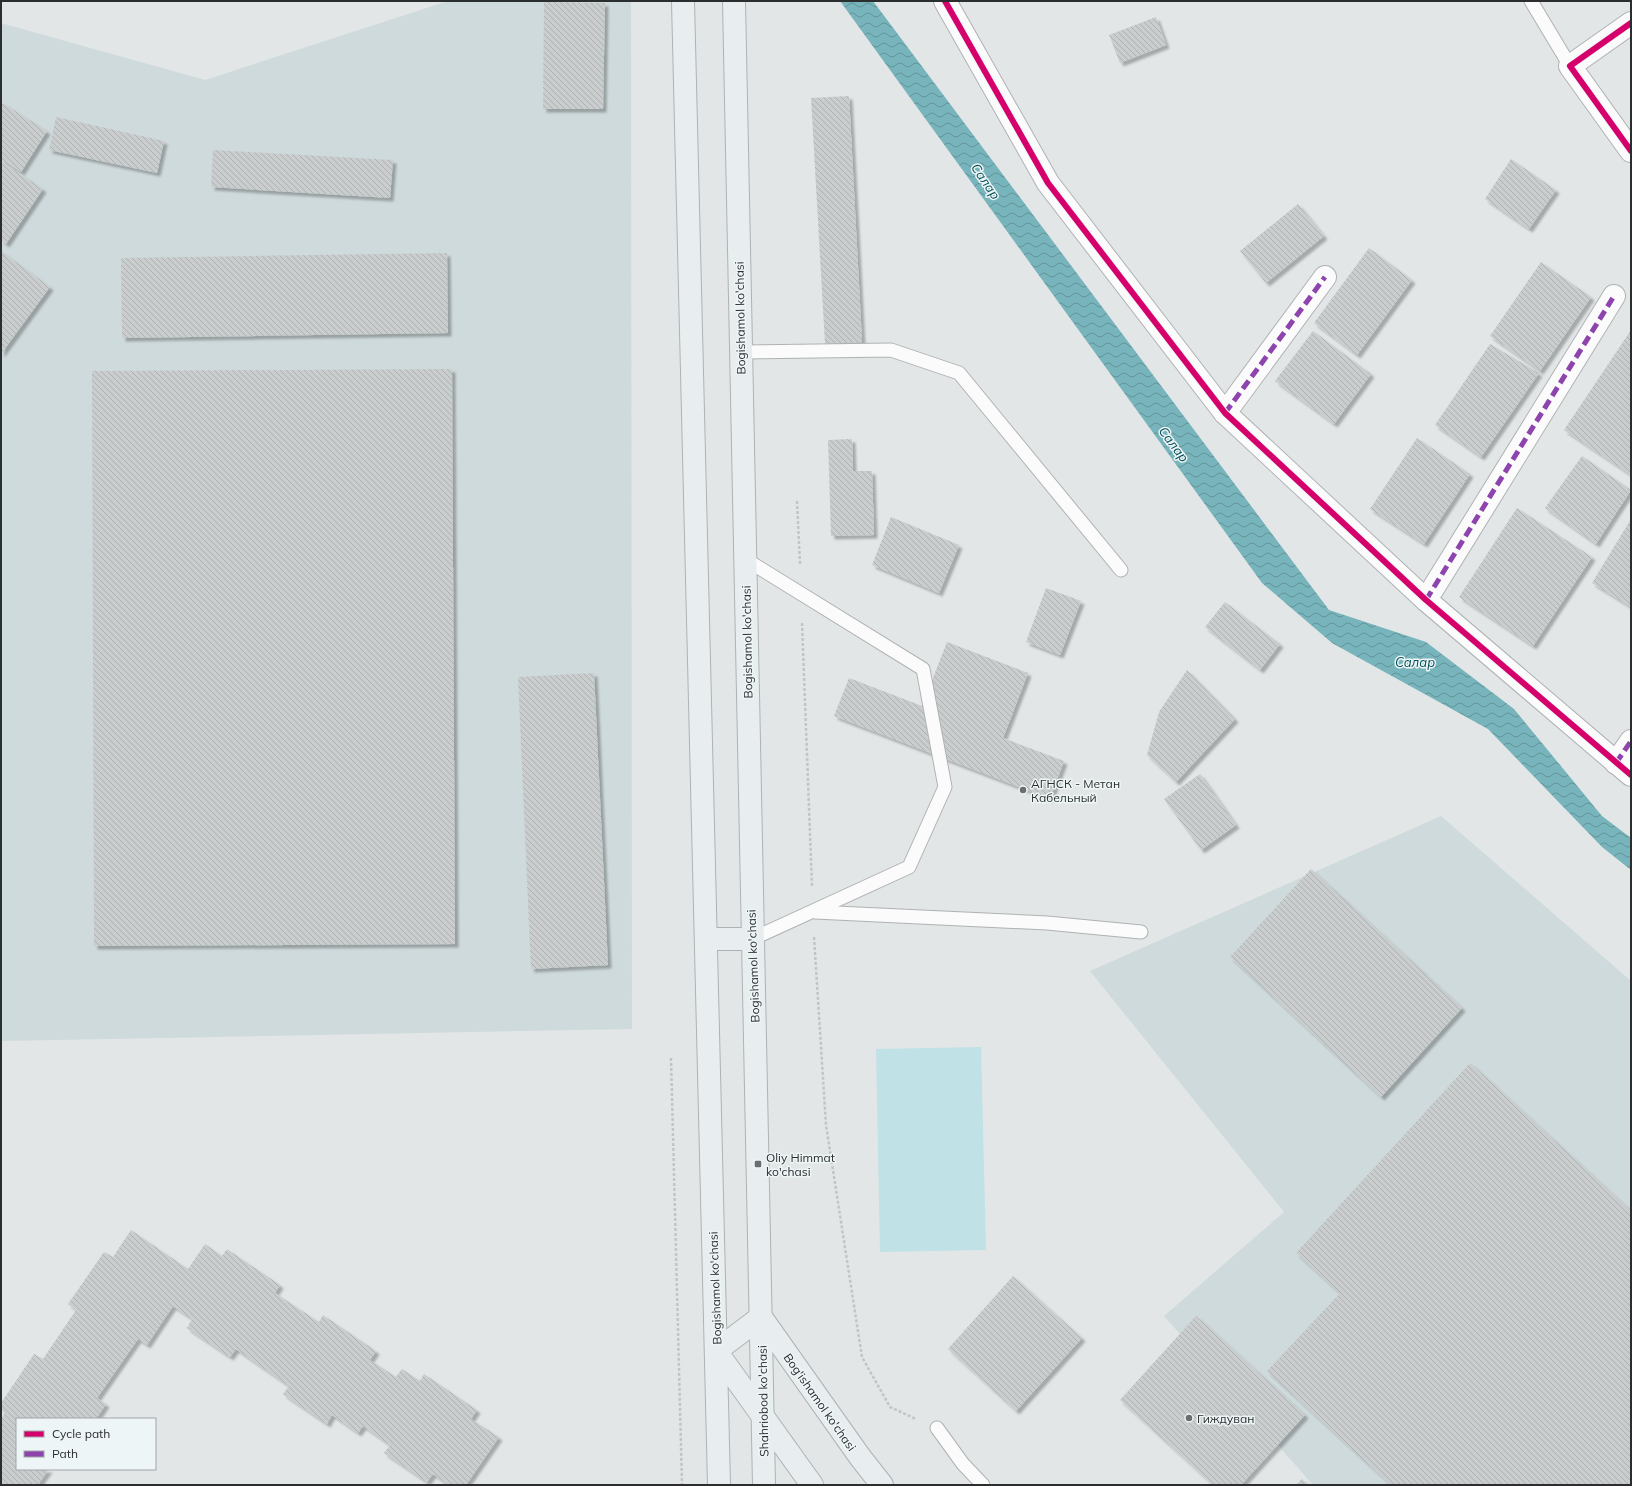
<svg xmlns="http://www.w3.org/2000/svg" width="1632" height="1486" viewBox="0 0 1632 1486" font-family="Mulish,sans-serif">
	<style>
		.built { fill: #cfdadc }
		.pitch { fill: #c0e1e6 }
		.water { fill: url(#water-waves) }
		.building { fill: url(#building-back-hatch); filter: url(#shadow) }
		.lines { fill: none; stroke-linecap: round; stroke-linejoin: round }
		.lane-casing { stroke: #afb2b3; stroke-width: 15 }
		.street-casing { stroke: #afb2b3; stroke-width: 24 }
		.secondary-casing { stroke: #afb2b3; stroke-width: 24 }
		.path { stroke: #c3c5c5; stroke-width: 2.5; stroke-dasharray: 3 2; stroke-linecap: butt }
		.lane { stroke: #fbfbfb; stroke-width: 13 }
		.street { stroke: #fbfbfb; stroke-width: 22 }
		.secondary { stroke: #e8eeef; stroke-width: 22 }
		.quiet { stroke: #8e44ad; stroke-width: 5; stroke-dasharray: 10 5; stroke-linecap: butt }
		.cycleway-casing { stroke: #eef5f6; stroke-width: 8 }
		.cycleway { stroke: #d6006c; stroke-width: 6 }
		.poi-dot { fill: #6b6e6f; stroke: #eef5f6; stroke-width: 1.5 }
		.labels { text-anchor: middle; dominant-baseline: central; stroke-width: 3; stroke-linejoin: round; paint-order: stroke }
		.street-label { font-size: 12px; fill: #2b2e2e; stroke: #eef5f6 }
		.poi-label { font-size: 12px; fill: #2b2e2e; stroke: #eef5f6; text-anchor: start }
		.water-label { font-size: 13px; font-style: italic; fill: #01515a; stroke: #eef5f6 }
	</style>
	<defs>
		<pattern id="water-waves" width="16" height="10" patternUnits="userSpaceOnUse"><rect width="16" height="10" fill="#78b4bc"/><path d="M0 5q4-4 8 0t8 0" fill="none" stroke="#639399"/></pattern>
		<pattern id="building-back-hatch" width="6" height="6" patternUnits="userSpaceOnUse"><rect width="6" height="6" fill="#cacdce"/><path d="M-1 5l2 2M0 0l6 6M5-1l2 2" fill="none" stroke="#aeb0b1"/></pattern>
		<filter id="shadow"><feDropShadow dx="3.5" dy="3.5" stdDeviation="1" flood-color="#0004"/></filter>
	</defs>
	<rect width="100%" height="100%" fill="#e2e6e7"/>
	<!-- built -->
	<g class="built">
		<polygon points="448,1 631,1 632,1029 1,1041 1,23 205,80"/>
		<polygon points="1441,816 1631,981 1631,1485 1313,1485 1164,1316 1284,1212 1090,971"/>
	</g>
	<!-- pitch -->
	<polygon class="pitch" points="981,1047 986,1250 880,1252 876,1049"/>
	<!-- water -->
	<polygon class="water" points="840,1 873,1 1329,610 1426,642 1514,709 1602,816 1631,838 1631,870 1602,847 1488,729 1332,643 1262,583"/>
	<!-- building -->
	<g class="building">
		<polygon points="544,2 605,3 603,109 543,109"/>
		<polygon points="1156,17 1166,45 1120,63 1109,35"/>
		<polygon points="849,96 862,342 825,344 811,98"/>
		<polygon points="1,102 47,131 21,172 1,159"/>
		<polygon points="56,117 164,141 157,173 49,150"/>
		<polygon points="213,150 393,160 390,198 211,187"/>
		<polygon points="1511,159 1556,190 1529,229 1485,199"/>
		<polygon points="2,162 43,189 6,244 1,240"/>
		<polygon points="1298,204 1324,236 1266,283 1240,251"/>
		<polygon points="1369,248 1412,280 1357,355 1314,323"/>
		<polygon points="1,251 50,287 1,354"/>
		<polygon points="447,253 448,333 122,338 121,258"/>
		<polygon points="1541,262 1591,297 1540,371 1490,336"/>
		<polygon points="1631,330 1631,475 1564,430"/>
		<polygon points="1313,331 1371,374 1334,424 1275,381"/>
		<polygon points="1490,344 1539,373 1481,457 1435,425"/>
		<polygon points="452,369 455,944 94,946 92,371"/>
		<polygon points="1417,438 1470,474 1424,544 1370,509"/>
		<polygon points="852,439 853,471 872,471 874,535 831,536 828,440"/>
		<polygon points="1582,456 1631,490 1596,544 1545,508"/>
		<polygon points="1517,508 1592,557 1533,646 1459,597"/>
		<polygon points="891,517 959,545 939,593 872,565"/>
		<polygon points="1631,519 1631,607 1592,583"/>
		<polygon points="1046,588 1081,601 1060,655 1026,642"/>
		<polygon points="1225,602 1280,644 1260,670 1205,627"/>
		<polygon points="947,642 1028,673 1003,738 1064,761 1050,799 834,716 849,678 922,706"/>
		<polygon points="1187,670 1235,719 1176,782 1147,755 1159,712"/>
		<polygon points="594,673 608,965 531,969 518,677"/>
		<polygon points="1200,774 1236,825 1201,850 1164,799"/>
		<polygon points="1311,869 1462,1008 1381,1097 1230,957"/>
		<polygon points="1470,1063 1631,1211 1631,1485 1391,1485 1267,1371 1340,1293 1296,1253"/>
		<polygon points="131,1230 188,1269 205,1244 222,1256 227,1249 280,1285 275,1293 319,1322 323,1315 376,1351 370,1360 396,1377 402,1369 420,1381 424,1374 477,1410 471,1419 499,1437 466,1485 449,1485 433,1474 427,1482 384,1453 390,1445 363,1426 358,1433 332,1415 327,1424 283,1394 289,1386 236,1349 230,1357 187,1328 192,1319 173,1306 147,1345 138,1339 97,1398 106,1404 96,1419 17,1419 17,1469 49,1469 38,1485 1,1485 1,1419 5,1413 1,1410 1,1403 34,1354 43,1359 76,1310 68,1304 104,1252 113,1257"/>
		<polygon points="1013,1276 1082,1338 1016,1411 948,1349"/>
		<polygon points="1196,1316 1305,1415 1241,1485 1213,1485 1120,1400"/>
		<polygon points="1302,1479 1309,1485 1296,1485"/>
	</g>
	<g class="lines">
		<defs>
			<g id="lane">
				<polyline points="1531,1 1570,66"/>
				<polyline points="741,352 891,350 959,373 1121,570"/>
				<polyline points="745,559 923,669 945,787 909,867 752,939"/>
				<polyline points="815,912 1047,923 1141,932"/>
				<polyline points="937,1428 963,1464 983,1485"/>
			</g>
			<g id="street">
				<polyline points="945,1 1048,183 1225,413 1426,600 1631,775"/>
				<polyline points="1631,23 1570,66 1631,151"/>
				<polyline points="1225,413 1325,277"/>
				<polyline points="1426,600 1614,296"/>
				<polyline points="1616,763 1631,741"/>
			</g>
			<g id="secondary">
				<polyline points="683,1 719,1485"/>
				<polyline points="734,1 764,1485"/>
				<polyline points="706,939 752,939"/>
				<polyline points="761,1317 860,1457 882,1485"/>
				<polyline points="716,1351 812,1485"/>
				<polyline points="716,1351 761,1317"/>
			</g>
		</defs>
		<!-- lane casing -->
		<use href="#lane" class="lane-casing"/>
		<!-- street casing -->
		<use href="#street" class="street-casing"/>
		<!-- secondary casing -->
		<use href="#secondary" class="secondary-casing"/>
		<!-- path -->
		<g class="path">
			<polyline points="797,501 800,564"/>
			<polyline points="802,623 812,886"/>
			<polyline points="814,937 826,1125 862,1357 890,1407 916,1419"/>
			<polyline points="671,1058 682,1485"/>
		</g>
		<!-- lane -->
		<use href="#lane" class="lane"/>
		<!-- street -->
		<use href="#street" class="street"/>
		<!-- secondary -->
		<use href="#secondary" class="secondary"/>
		<!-- quiet -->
		<g class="quiet">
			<polyline points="1225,413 1325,277"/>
			<polyline points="1426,600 1614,296"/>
			<polyline points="1616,763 1631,741"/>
		</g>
		<defs>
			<g id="cycleway">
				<polyline points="945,1 1048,183 1225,413 1426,600 1631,775"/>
				<polyline points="1631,23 1570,66 1631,151"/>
			</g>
		</defs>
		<!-- cycleway casing -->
		<use href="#cycleway" class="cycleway-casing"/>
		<!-- cycleway -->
		<use href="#cycleway" class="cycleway"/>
	</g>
	<!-- markers -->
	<g class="poi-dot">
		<circle cx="1023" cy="790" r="4"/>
		<rect x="754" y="1160" width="8" height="8" rx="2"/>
		<circle cx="1189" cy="1418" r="4"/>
	</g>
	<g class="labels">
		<!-- street labels -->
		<g class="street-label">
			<text transform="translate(740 318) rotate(-91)">Bogishamol ko'chasi</text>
			<text transform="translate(747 642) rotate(-91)">Bogishamol ko'chasi</text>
			<text transform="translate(753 966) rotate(-92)">Bogishamol ko'chasi</text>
			<text transform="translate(715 1288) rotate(-92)">Bogishamol ko'chasi</text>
			<text transform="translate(763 1401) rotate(-91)">Shahriobod ko'chasi</text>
			<text transform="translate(820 1402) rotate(55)">Bog'ishamol ko'chasi</text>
		</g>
		<!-- poi labels -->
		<g class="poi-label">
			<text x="1031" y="783">АГНСК - Метан<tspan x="1031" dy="14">Кабельный</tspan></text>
			<text x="766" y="1157">Oliy Himmat<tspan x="766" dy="14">ko'chasi</tspan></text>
			<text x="1197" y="1418">Гиждуван</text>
		</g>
		<!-- water labels -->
		<g class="water-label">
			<text transform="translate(986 181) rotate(56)">Салар</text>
			<text transform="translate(1174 444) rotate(53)">Салар</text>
			<text x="1415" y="662">Салар</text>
		</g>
	</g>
	<!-- border -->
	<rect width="1632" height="1486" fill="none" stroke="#2b2e2e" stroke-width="4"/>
	<!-- legend -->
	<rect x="16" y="1418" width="140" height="52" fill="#eef5f6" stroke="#a0a5a6"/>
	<rect x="24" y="1431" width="20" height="6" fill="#d6006c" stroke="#a0a5a6"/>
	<text x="52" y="1438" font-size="12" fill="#2b2e2e">Cycle path</text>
	<rect x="24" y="1451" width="20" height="6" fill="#8e44ad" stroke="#a0a5a6"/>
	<text x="52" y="1458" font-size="12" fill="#2b2e2e">Path</text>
</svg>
